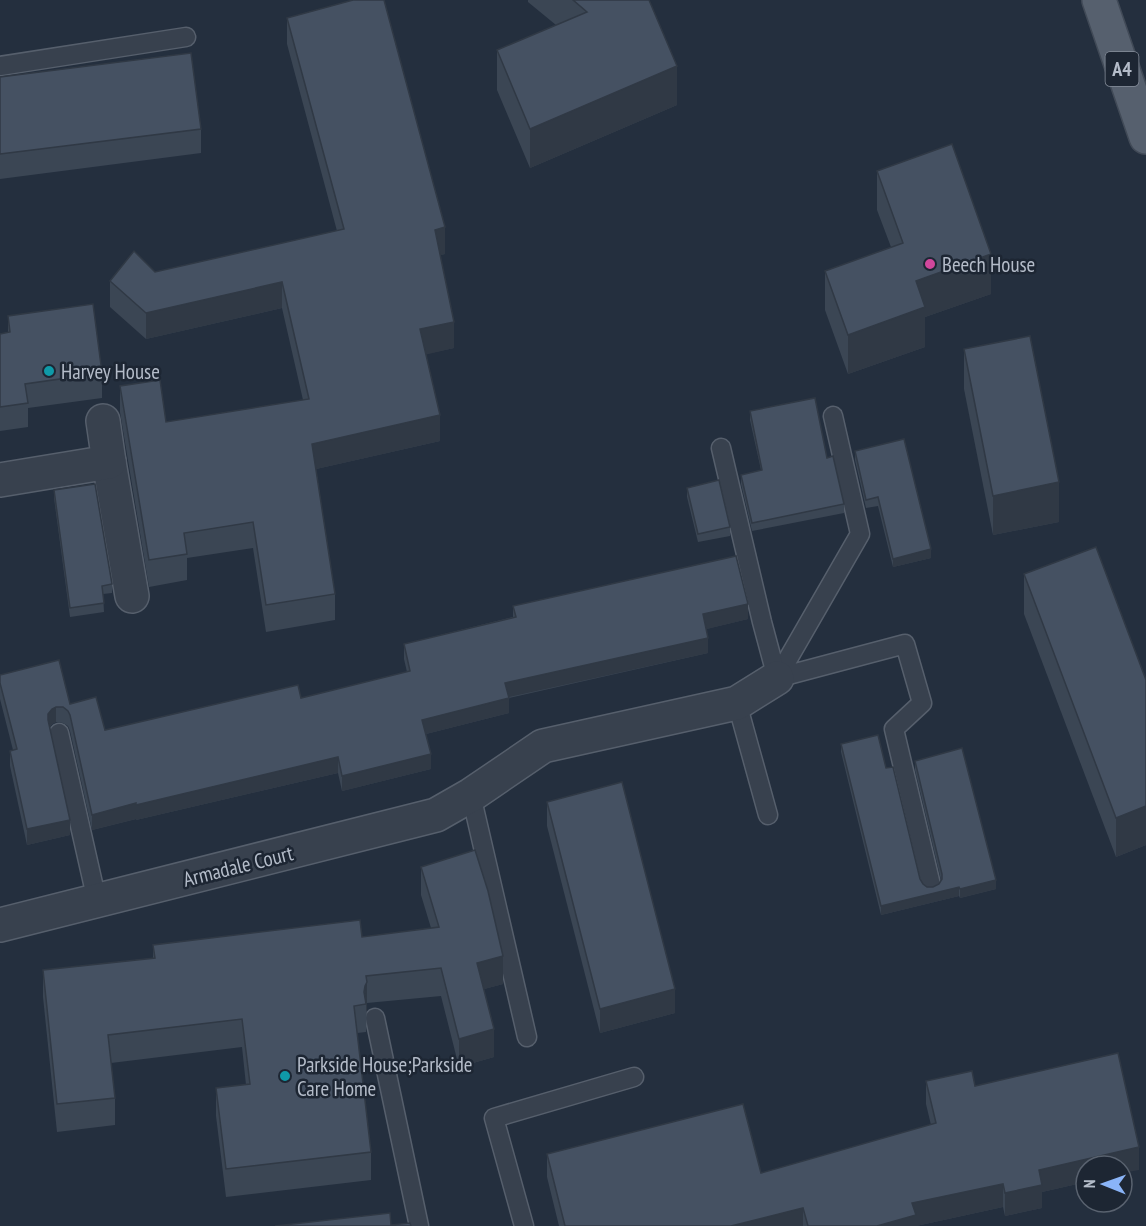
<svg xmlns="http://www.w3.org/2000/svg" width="1146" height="1226" viewBox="0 0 1146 1226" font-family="'PT Sans Narrow',sans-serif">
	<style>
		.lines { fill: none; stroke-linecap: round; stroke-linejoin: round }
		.service-casing { stroke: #565f6c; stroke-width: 21 }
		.minor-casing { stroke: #565f6c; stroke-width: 36 }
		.primary-casing { stroke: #414a57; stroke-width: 36 }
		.service { stroke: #38414e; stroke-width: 18 }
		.minor { stroke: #38414e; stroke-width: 33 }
		.primary { stroke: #56606e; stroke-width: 33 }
		.wall { fill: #3b4654 }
		.shaded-wall { fill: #303945 }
		.building { fill: #455162; stroke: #303945; stroke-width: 1.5 }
		.hotel-dot { fill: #d1479c; stroke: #1d2633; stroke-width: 2 }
		.culture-dot { fill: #0f9aa8; stroke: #1d2633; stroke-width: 2 }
		.labels { text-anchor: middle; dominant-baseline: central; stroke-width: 5; stroke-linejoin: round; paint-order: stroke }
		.shield { fill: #1d2633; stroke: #878f9c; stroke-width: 1.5 }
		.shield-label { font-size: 20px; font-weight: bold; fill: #b4bcc9 }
		.poi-label { font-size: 21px; fill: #b4bcc9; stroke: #1d2633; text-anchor: start }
		.street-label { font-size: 21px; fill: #b4bcc9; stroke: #1d2633 }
	</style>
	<rect width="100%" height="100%" fill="#242f3e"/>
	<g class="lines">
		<defs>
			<g id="service">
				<polyline points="0,66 186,37"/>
				<polyline points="833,416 860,534 777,678 905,644 922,703 894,729 931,885"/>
				<polyline points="721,448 762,622 777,678"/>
				<polyline points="737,703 768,815"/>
				<polyline points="59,733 97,901"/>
				<polyline points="471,795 527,1037"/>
				<polyline points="375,1018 419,1226"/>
				<polyline points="524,1226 494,1118 634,1077"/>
			</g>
			<g id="minor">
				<polyline points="109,462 132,596"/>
				<polyline points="0,480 109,462 103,421"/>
				<polyline points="0,925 436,815 471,795 543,746 737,703 777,678"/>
			</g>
			<polyline id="primary" points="1099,0 1146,137"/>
		</defs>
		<!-- service casing -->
		<use href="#service" class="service-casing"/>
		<!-- minor casing -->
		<use href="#minor" class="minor-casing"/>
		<!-- primary casing -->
		<use href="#primary" class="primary-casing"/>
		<!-- service -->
		<use href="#service" class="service"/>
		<!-- minor -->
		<use href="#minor" class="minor"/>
		<!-- primary -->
		<use href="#primary" class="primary"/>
	</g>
	<!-- wall -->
	<g class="wall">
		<polygon points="528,0 649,0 677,105 530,168 497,90 497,50 556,25 528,2"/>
		<polygon points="287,18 445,254 440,255 454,348 426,354 440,441 316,469 335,594 335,620 266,632 253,548 187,558 187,580 149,587 120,412 120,386 166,422 303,400 282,308 146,339 110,307 110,281 155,272 337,231 287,44"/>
		<polygon points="0,77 201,129 201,153 0,179"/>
		<polygon points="877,171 991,294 925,317 925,347 848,374 825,310 825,271 891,247 877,210"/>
		<polygon points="8,316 102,373 102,398 28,408 28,427 0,431 0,334 8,332"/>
		<polygon points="964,349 1059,522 993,535 964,389"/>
		<polygon points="750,411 827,458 844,504 844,513 752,531 741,484 741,475 761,470 750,420"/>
		<polygon points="855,451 931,558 893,567 878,506 866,508 855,460"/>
		<polygon points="687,488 730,527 730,536 698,542 687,497"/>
		<polygon points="54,490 112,584 112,593 103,594 104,612 70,617 54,498"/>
		<polygon points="1024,574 1146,680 1146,845 1116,857 1024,614"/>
		<polygon points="513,606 748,619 706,629 708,653 509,698 509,713 426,734 431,769 342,791 338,773 136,820 136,819 92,830 70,731 68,726 63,723 56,722 52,724 50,727 70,835 27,845 10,766 10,751 13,750 0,699 0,675 70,704 105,730 301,698 407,672 404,659 404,644 513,617"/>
		<polygon points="841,744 886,768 920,879 923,884 927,887 933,887 939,884 941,880 915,770 915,761 996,889 960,898 959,896 881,915 841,752"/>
		<polygon points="547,802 675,1013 600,1033 547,826"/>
		<polygon points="421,867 503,984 484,989 494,1057 459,1067 441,996 367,1003 366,1032 357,1033 371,1152 371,1180 226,1197 216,1116 216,1088 246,1085 242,1047 111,1063 115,1098 115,1125 57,1132 43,997 43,970 153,958 153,945 362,937 431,928 421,895"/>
		<polygon points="926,1081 975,1086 1139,1170 1086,1166 1086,1182 1042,1192 1042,1208 1005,1216 1003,1207 916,1226 559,1226 547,1177 547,1154 761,1173 931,1125 926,1104"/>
	</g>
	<!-- shaded-wall -->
	<g class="shaded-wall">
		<polygon points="677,66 677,105 530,168 530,129"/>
		<polygon points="445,227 445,254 435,257 435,230"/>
		<polygon points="991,254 991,294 925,317 925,347 848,374 848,335 916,281"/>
		<polygon points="282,282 282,308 146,339 146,313"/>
		<polygon points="454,322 454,348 420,356 420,329"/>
		<polygon points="440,415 440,441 312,470 312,444"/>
		<polygon points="1059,482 1059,522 993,535 993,496"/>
		<polygon points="931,549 931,558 893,567 893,559"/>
		<polygon points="748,604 748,619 703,630 703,614"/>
		<polygon points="708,638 708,653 505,698 505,683"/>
		<polygon points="509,698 509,713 422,735 422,720"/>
		<polygon points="56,707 56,722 52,724 48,729 48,735 48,714 52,709"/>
		<polygon points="431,754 431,769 342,791 342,776"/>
		<polygon points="338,757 338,773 136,820 136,805"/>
		<polygon points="136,803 136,819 92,830 92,815"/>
		<polygon points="1146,806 1146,845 1116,857 1116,818"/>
		<polygon points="70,820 70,835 27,845 27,829"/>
		<polygon points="996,880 996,889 960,898 960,889"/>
		<polygon points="959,887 959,896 881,915 881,906"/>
		<polygon points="503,956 503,984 477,991 477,963"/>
		<polygon points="367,982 367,1010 366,1011 366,1004 364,1005 365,986"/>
		<polygon points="675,989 675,1013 600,1033 600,1009"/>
		<polygon points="494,1029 494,1057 459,1067 459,1039"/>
		<polygon points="1139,1147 1139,1170 1122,1173 1122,1166 1086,1166 1086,1182 1042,1192 1042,1208 1005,1216 1005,1193 1039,1170"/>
		<polygon points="1003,1184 1003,1207 916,1226 877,1226 912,1203"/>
		<polygon points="803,1208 803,1226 731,1226"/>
	</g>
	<!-- building -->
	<g class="building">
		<polygon points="353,0 384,0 445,227 435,230 454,322 420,329 440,415 312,444 335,594 266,605 253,522 184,533 187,554 149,560 120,386 160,380 166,422 309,399 282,282 146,313 110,281 134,251 155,272 344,229 287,18"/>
		<polygon points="573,0 649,0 677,66 530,129 497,50 587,12"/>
		<polygon points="191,53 201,129 0,154 0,77"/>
		<polygon points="952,144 991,254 916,281 925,307 848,335 825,271 903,243 877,171"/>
		<polygon points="93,304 102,373 25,384 28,403 0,407 0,334 10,332 8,316"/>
		<polygon points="1030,336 1059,482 993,496 964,349"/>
		<polygon points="815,398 827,458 833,456 844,504 752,523 741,475 762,470 750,411"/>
		<polygon points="904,439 931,549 893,559 878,497 866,500 855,451"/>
		<polygon points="719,480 730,527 698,534 687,488"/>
		<polygon points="95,484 112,584 102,586 104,603 70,608 54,490"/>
		<polygon points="1096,547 1146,680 1146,806 1116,818 1024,574"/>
		<polygon points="736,556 748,604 703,614 708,638 505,683 509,698 422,720 431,754 342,776 338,757 136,805 136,803 92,815 70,715 68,711 63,707 56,707 52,709 48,714 48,720 70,820 27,829 10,751 17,749 0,683 0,675 59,660 70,704 96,697 105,730 298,685 301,698 410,671 404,644 516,617 513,606"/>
		<polygon points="878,735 886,768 893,767 920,879 923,884 927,887 933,887 939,884 942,879 942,874 915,761 962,748 996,880 960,889 959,887 881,906 841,744"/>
		<polygon points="622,782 675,989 600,1009 547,802"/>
		<polygon points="475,850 488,891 503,956 477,963 494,1029 459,1039 441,968 366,976 367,982 365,986 364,992 366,1004 354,1006 371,1152 226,1169 216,1088 250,1084 242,1019 108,1035 115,1098 57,1104 43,970 155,958 153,945 360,920 362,937 439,927 421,867"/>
		<polygon points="1118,1053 1139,1147 1039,1170 1042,1185 1005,1193 1003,1184 912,1203 916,1215 877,1226 808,1226 803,1208 731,1226 565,1226 547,1154 743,1104 761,1173 936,1123 926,1081 972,1071 975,1086"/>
		<polygon points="390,1213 391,1225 410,1223 411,1226 275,1226"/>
	</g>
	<!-- markers -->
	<circle class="hotel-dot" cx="930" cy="264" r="6"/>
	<g class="culture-dot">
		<circle cx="49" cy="371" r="6"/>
		<circle cx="285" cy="1076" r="6"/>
	</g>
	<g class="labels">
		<!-- shield labels -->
		<rect class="shield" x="1105.5" y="52" width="33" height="34" rx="4.5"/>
		<g class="shield-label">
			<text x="1122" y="69">A4</text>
		</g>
		<!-- poi labels -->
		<g class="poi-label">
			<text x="942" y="264">Beech House</text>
			<text x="61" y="371">Harvey House</text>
			<text x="297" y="1064">Parkside House;Parkside<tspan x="297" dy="24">Care Home</tspan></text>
		</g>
		<!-- street labels -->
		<g class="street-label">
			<text transform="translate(238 866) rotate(-14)">Armadale Court</text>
		</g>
	</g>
	<!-- north arrow -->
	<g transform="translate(1104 1184) rotate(271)"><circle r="28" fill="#1d2633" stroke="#59626f" stroke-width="1.5"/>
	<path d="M0-4.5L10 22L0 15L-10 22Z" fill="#8ab4f8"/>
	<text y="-9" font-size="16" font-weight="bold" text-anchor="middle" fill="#b4bcc9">N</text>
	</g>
</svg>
